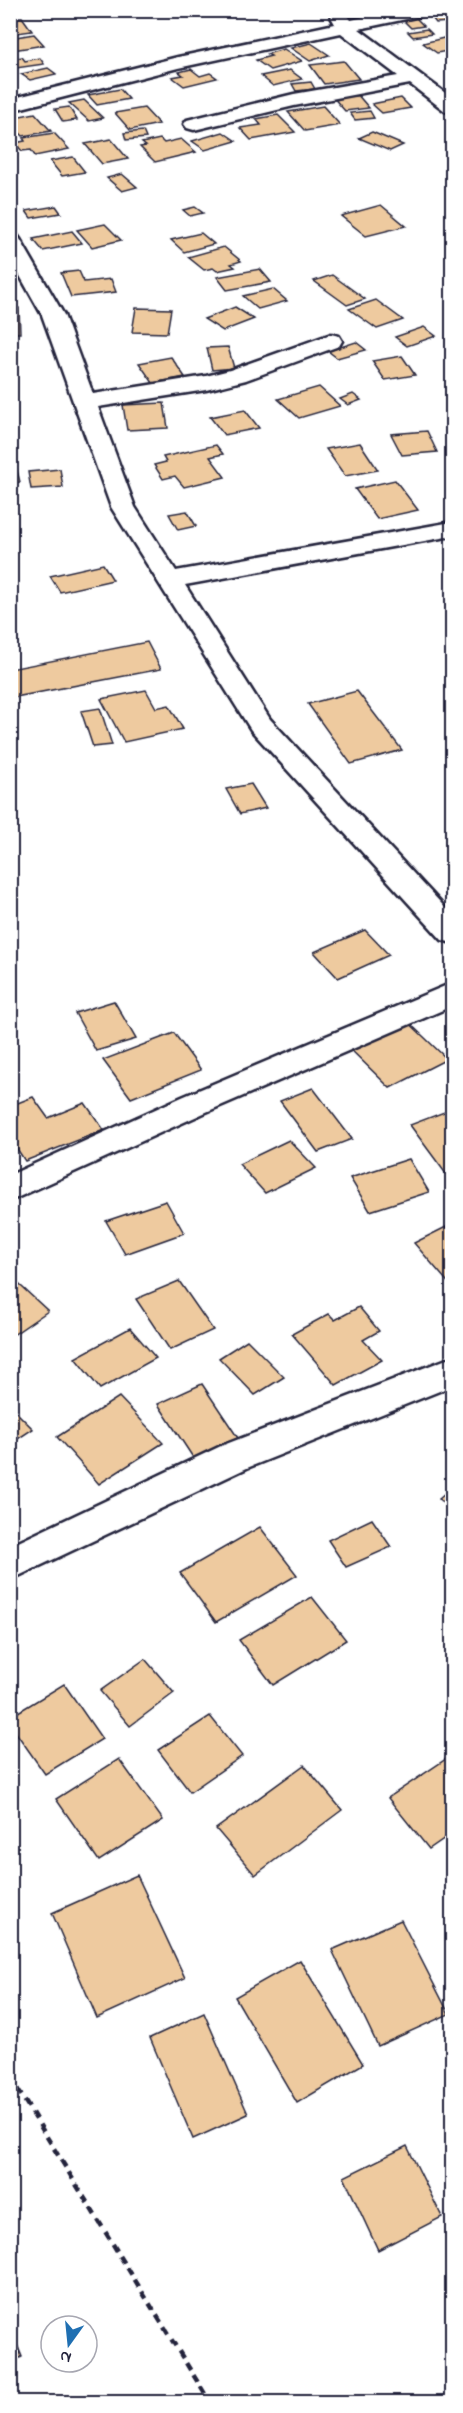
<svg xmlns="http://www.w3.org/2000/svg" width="463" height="2413" viewBox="0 0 463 2413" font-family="'Indie Flower',sans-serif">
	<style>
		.building { fill: #eeca9f; stroke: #22223b; stroke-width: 1.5 }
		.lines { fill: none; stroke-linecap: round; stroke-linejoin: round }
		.minor-casing { stroke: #22223b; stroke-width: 5 }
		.path { stroke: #22223b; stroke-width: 4.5; stroke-dasharray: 8 6; stroke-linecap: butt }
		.minor { fill: #fff; fill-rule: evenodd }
	</style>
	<rect width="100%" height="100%" fill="#fff"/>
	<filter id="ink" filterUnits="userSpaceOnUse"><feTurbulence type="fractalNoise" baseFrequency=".0167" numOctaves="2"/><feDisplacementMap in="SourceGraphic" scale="12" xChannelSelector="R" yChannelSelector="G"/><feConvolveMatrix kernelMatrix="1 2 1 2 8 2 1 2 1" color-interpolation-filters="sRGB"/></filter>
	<g filter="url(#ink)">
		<!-- building -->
		<g class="building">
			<polygon points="452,11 452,26 449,22 436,23 429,14"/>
			<polygon points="22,17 32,31 10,34 10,18"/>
			<polygon points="415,17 424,26 411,28 402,19"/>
			<polygon points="427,29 432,34 413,37 408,32"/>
			<polygon points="34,34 44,45 13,50 10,48 10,38"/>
			<polygon points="452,36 452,50 437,53 423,43"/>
			<polygon points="311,43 329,55 310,61 291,48"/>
			<polygon points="284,49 302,61 270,70 256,60 271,56 267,54"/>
			<polygon points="22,57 25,61 40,58 44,64 16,68 10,59"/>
			<polygon points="344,61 359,79 324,84 310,65"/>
			<polygon points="48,68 56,74 30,80 21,74"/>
			<polygon points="191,69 200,76 210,73 217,78 184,86 172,77 183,75 179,72"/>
			<polygon points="290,70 302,79 273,86 261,76"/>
			<polygon points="311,82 315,89 296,91 292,84"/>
			<polygon points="120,89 129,99 97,105 88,95"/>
			<polygon points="356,93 369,108 345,111 332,96"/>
			<polygon points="401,98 411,108 382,113 372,104"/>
			<polygon points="84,100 103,118 89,121 69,103"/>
			<polygon points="323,106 340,125 305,131 288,112"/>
			<polygon points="69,107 77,120 63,122 55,109"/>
			<polygon points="144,108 159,124 130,130 115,113"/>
			<polygon points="370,111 374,118 355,120 350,113"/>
			<polygon points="35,113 51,131 23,136 20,133 10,135 10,118"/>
			<polygon points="278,115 295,132 251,140 240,128 261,125 256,119"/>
			<polygon points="143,131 146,138 126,140 124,133"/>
			<polygon points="223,132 236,141 205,150 192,141"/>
			<polygon points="372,132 403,145 390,151 359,138"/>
			<polygon points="54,133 69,149 35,156 31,150 22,151 15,143 25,141 23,138"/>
			<polygon points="111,139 128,159 102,164 85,144"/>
			<polygon points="160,139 164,143 181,139 196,152 155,162 140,147 146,146 142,143"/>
			<polygon points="73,157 85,172 62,176 50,161"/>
			<polygon points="122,174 137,187 122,191 107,178"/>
			<polygon points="381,205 406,226 366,236 341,216"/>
			<polygon points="56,206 61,213 31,218 26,211"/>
			<polygon points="195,207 203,213 190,216 183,210"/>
			<polygon points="105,224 121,240 92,247 77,230"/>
			<polygon points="72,231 82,243 43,251 33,239"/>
			<polygon points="201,233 214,244 184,252 171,240"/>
			<polygon points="224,247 241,261 231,264 235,267 217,271 213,268 204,270 188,257"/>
			<polygon points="260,269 271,282 227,290 217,277"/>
			<polygon points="79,271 84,282 111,279 116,292 71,297 61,273"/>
			<polygon points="332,275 365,299 347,305 314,281"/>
			<polygon points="273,289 287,301 258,309 243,296"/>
			<polygon points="376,300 403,320 377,329 349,309"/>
			<polygon points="235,307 254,319 223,331 204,319"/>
			<polygon points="19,308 20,333 10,333 10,309"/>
			<polygon points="136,308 171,309 167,333 132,332"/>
			<polygon points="424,327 436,336 407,346 395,337"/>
			<polygon points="356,342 366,350 337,358 328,351"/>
			<polygon points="228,347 234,368 212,370 207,348"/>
			<polygon points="402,356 415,375 385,380 372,361"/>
			<polygon points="171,357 185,377 153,383 139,363"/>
			<polygon points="319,387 340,406 299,418 278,399"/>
			<polygon points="353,394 361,400 348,405 340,399"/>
			<polygon points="164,403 168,428 127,430 123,405"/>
			<polygon points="245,410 259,428 224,435 210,417"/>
			<polygon points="427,431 437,452 402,455 391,434"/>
			<polygon points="360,443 378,470 345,476 326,449"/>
			<polygon points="216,445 223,454 210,457 225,477 184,487 175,476 163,479 154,465 166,462 163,457"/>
			<polygon points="15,463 20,482 10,483 10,464"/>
			<polygon points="60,469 63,487 31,489 28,472"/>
			<polygon points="395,480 418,510 377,519 355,489"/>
			<polygon points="187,511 196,526 178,530 169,514"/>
			<polygon points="103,564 113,580 60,592 50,576"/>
			<polygon points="147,642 161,669 10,698 10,669"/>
			<polygon points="146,690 156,708 169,705 183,729 124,742 101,699"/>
			<polygon points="357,691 402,750 351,764 308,704"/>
			<polygon points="100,708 112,745 93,747 81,711"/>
			<polygon points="251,784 266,808 240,814 226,789"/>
			<polygon points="365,930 389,955 338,978 314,952"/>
			<polygon points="114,1001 136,1039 96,1051 75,1013"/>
			<polygon points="400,1014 447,1059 390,1088 343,1042"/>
			<polygon points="174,1033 201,1070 131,1098 103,1060"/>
			<polygon points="313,1088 352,1139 318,1152 280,1101"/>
			<polygon points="33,1097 48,1118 85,1103 104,1130 25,1161 10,1138 10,1106"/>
			<polygon points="452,1109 452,1182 410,1125"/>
			<polygon points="289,1140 316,1168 265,1193 239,1164"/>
			<polygon points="409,1159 429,1192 370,1211 350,1178"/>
			<polygon points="166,1201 184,1233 125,1254 106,1221"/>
			<polygon points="452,1224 452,1287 414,1243"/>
			<polygon points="10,1276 48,1311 13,1335 10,1332"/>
			<polygon points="179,1281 213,1330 170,1350 136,1299"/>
			<polygon points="359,1307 379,1331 363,1340 382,1360 336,1385 292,1334 329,1314 335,1320"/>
			<polygon points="130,1328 156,1358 100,1389 75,1358"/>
			<polygon points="247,1340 284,1377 255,1395 219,1358"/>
			<polygon points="202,1384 238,1438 194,1459 158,1404"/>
			<polygon points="119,1397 163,1443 99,1484 57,1437"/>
			<polygon points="10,1406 33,1429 10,1444"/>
			<polygon points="452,1488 452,1512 439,1499"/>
			<polygon points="372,1519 391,1547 346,1567 328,1540"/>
			<polygon points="260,1527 297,1575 216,1622 180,1573"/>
			<polygon points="312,1597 346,1640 273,1685 239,1640"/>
			<polygon points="145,1659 174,1693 130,1726 100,1691"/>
			<polygon points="64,1684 102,1739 45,1774 10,1724 10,1717"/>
			<polygon points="210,1716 242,1756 190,1792 158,1750"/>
			<polygon points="452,1755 452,1833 429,1849 388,1798"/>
			<polygon points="119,1759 163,1820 99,1861 56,1799"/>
			<polygon points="304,1765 342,1810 255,1875 216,1829"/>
			<polygon points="137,1875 185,1978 97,2018 52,1913"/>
			<polygon points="401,1920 449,2014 378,2046 332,1950"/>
			<polygon points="300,1960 363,2064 297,2103 235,1997"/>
			<polygon points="204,2013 248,2114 193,2139 150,2038"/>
			<polygon points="407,2146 442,2217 378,2250 344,2177"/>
			<polygon points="10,2327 22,2357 10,2363"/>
		</g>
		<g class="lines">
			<defs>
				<g id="minor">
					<polygon points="397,10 432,10 430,14 359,29 452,98 452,113 445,111 410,84 294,106 194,130 187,128 184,124 187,120 294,94 398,76 341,33 178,68 10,111 10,99 178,57 335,24 331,17 334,13 346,13 351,20"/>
					<polygon points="10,233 17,235 20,239 64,315 93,394 206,376 230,370 331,334 339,336 342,341 339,346 246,380 206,390 98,407 135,507 176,571 452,522 452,536 185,585 270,719 452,915 452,943 442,940 251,730 111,507 42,315 10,258"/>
					<polygon points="452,983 452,1006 204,1113 10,1201 10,1175 182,1097"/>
					<polygon points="452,1357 452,1386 247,1468 10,1580 10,1546 221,1446"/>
				</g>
			</defs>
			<!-- minor casing -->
			<use href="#minor" class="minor-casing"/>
			<!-- path -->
			<polyline class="path" points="10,2077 210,2402"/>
			<!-- minor -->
			<use href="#minor" class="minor"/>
		</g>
	</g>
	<!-- margin -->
	<rect width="463" height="2413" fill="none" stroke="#fff" stroke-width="36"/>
	<rect x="18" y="18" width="427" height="2377" fill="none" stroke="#22223b" stroke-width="2" filter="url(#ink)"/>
	<!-- north arrow -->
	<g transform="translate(69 2344) rotate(195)"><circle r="28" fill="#ffffff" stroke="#a7a7b1" stroke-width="1.5"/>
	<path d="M0-4.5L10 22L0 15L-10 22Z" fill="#1f6fb2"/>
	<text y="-9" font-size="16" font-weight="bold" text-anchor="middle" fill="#22223b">N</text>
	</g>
</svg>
